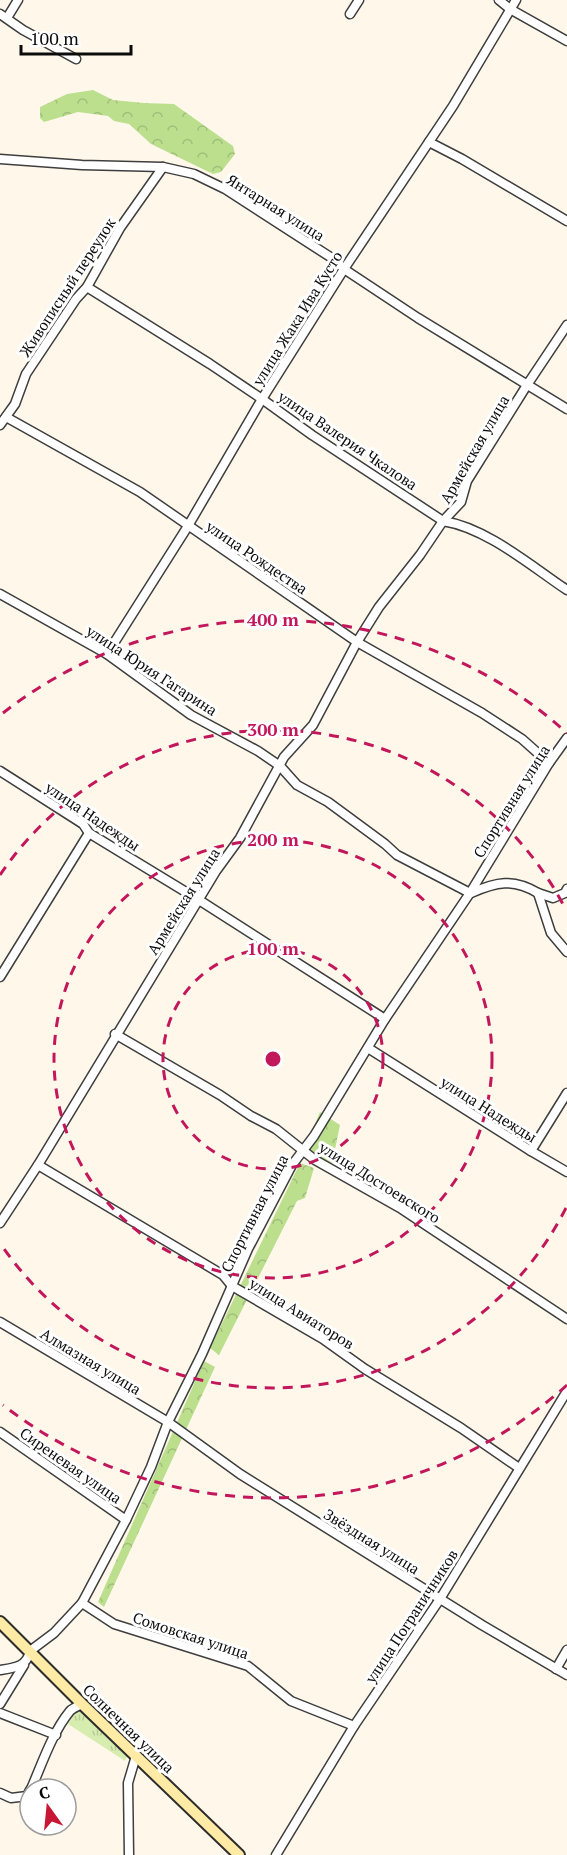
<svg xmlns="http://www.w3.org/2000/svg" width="567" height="1855" viewBox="0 0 567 1855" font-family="'PT Serif',serif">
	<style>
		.grass { fill: url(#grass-tufts) }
		.forest { fill: url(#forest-crowns) }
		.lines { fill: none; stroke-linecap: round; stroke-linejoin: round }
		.street-casing { stroke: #3e3e3e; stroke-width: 11 }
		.secondary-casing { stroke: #2d2d2d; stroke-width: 14 }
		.street { stroke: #fff; stroke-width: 8 }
		.secondary { stroke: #ffeba5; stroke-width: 10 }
		.ring { fill: none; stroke: #c2185b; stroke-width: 3; stroke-dasharray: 10 8 }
		.labels { text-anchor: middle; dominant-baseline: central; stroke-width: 6; stroke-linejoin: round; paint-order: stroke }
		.street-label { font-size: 15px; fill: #0b0b0b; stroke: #fff }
		.centre { fill: #c2185b; stroke: #fff; stroke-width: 3 }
		.ring-label { font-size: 18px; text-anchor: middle; font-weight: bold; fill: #c2185b; stroke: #fff; stroke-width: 6; stroke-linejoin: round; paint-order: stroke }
	</style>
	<defs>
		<pattern id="grass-tufts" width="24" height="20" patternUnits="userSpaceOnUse" patternTransform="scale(1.5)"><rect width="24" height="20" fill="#d7edb0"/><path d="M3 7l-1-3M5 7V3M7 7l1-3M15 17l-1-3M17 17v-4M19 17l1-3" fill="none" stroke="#b7ca96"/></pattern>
		<pattern id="forest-crowns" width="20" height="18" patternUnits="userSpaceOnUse" patternTransform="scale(1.5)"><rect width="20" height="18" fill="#bcdf8e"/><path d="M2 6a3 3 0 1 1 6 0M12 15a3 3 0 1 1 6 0" fill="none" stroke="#a0be79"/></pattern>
	</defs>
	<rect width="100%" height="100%" fill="#fff8ea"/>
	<!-- grass -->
	<polygon class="grass" points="81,1709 128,1754 125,1761 68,1724 72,1716"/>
	<!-- forest -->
	<g class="forest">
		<polygon points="93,90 113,100 144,103 174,104 233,146 235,154 221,172 213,174 151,144 129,124 114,121 108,116 78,112 44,122 40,118 40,107 67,94"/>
		<polygon points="320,1112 340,1125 332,1164 325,1167 305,1147"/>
		<polygon points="300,1163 314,1168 305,1198 297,1201 219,1355 210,1348"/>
		<polygon points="204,1361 215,1367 104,1607 98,1602"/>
	</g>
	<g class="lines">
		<defs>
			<g id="street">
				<polyline points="499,0 510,9 567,41"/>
				<polyline points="0,14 23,30 76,59"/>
				<polyline points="350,14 359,0"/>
				<polyline points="7,18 18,0"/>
				<polyline points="429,142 462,159 567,221"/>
				<polyline points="0,159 82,165 163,167 194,174 225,189 335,260 344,269 418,318 567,409"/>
				<path d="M 87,287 L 210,364 L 262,399 L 312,435 L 443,521 C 487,528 531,566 567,590"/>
				<polyline points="6,417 140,492 357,642 482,713 522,739 549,763"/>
				<polyline points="0,425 15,404 26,374 76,299 87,287 120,228 163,167"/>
				<polyline points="0,594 107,654 191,715 258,751 280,766 297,785 328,802 385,844 397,855 470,893"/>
				<polyline points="107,654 188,526 262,399 344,269 453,106 516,0"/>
				<polyline points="0,771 83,824 89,833 199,900 385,1019"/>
				<path d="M 471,893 C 496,882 513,878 538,893 L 551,933 L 567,952"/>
				<polyline points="538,893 553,898 565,893 567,889"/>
				<polyline points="0,977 89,833"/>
				<polyline points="115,1034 220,1095 251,1116 276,1129 315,1160 400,1208 567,1319"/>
				<polyline points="368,1048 531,1151 567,1172"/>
				<polyline points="531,1151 567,1093"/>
				<polyline points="38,1165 223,1275 232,1286 323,1339 365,1369 461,1428 519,1468"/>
				<polyline points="0,1223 38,1165 216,871 240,838 284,757 313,725 357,642 379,607 420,555 443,521 461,502 467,481 527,385 567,325"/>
				<polyline points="0,1322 168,1422 240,1474 482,1625 567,1675"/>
				<polyline points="0,1432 126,1520"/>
				<polyline points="82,1603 114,1624 248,1666 291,1701 354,1726"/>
				<polyline points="556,1669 567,1650"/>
				<path d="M 0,1670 C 14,1668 27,1667 30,1651 L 54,1633 L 82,1603 L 126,1520 L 151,1467 L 168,1422 L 202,1354 L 248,1249 L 292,1165 L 314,1136 L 385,1019 L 470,893 L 549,763 L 567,738"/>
				<polyline points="0,1704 24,1665"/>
				<polyline points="0,1713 56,1735"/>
				<path d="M 31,1789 C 42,1764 52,1733 70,1711 C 73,1708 78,1706 82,1704"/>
				<polyline points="0,1793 11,1798 27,1796 30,1790"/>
				<polyline points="129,1855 128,1783 136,1756"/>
				<polyline points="276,1855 354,1726 440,1599 567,1391"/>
			</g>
			<polyline id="secondary" points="0,1622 82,1704 239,1855"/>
		</defs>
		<!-- street casing -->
		<use href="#street" class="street-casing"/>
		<!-- secondary casing -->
		<use href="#secondary" class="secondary-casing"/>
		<!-- street -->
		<use href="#street" class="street"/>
		<!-- secondary -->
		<use href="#secondary" class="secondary"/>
	</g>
	<!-- distance rings -->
	<g class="ring">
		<circle cx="273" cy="1059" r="110"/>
		<circle cx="273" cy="1059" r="219"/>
		<path d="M566 1208A329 329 0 0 1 0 1243M0 875A329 329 0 0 1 566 910"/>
		<path d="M567 1385A439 439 0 0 1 3 1405M3 713A439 439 0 0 1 567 733"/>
	</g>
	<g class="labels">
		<!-- street labels -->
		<g class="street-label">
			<text transform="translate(276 207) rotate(32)">Янтарная улица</text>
			<text transform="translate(67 287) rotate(-57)">Живописный переулок</text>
			<text transform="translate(297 318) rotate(-58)">улица Жака Ива Кусто</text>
			<text transform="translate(348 440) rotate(34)">улица Валерия Чкалова</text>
			<text transform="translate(474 449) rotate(-60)">Армейская улица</text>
			<text transform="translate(257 557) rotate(34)">улица Рождества</text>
			<text transform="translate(152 670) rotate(33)">улица Юрия Гагарина</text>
			<text transform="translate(511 801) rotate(-58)">Спортивная улица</text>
			<text transform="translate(93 816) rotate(34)">улица Надежды</text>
			<text transform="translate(183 901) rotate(-58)">Армейская улица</text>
			<text transform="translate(489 1109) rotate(32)">улица Надежды</text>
			<text transform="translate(380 1182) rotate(32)">улица Достоевского</text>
			<text transform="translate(254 1213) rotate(-63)">Спортивная улица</text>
			<text transform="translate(302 1313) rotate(32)">улица Авиаторов</text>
			<text transform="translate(91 1361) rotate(31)">Алмазная улица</text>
			<text transform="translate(71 1465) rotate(35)">Сиреневая улица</text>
			<text transform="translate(372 1541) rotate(32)">Звёздная улица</text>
			<text transform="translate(411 1616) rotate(-57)">улица Пограничников</text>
			<text transform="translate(191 1635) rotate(18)">Сомовская улица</text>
			<text transform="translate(129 1728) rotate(44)">Солнечная улица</text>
		</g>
	</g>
	<circle cx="273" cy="1059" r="9" class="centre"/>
	<g class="ring-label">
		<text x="273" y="626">400 m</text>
		<text x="273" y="736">300 m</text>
		<text x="273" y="846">200 m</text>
		<text x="273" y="955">100 m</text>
	</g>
	<!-- north arrow -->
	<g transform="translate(48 1807) rotate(345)"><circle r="28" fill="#ffffff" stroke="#9d9d9d" stroke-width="1.5"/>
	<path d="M0-4.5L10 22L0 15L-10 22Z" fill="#c81734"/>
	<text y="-9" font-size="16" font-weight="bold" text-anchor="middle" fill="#0b0b0b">С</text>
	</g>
	<!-- scale -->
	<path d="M21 45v9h110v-9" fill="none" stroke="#0b0b0b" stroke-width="3"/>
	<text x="30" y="45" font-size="18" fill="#0b0b0b" stroke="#ffffff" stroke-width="4.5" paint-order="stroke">100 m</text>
</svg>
